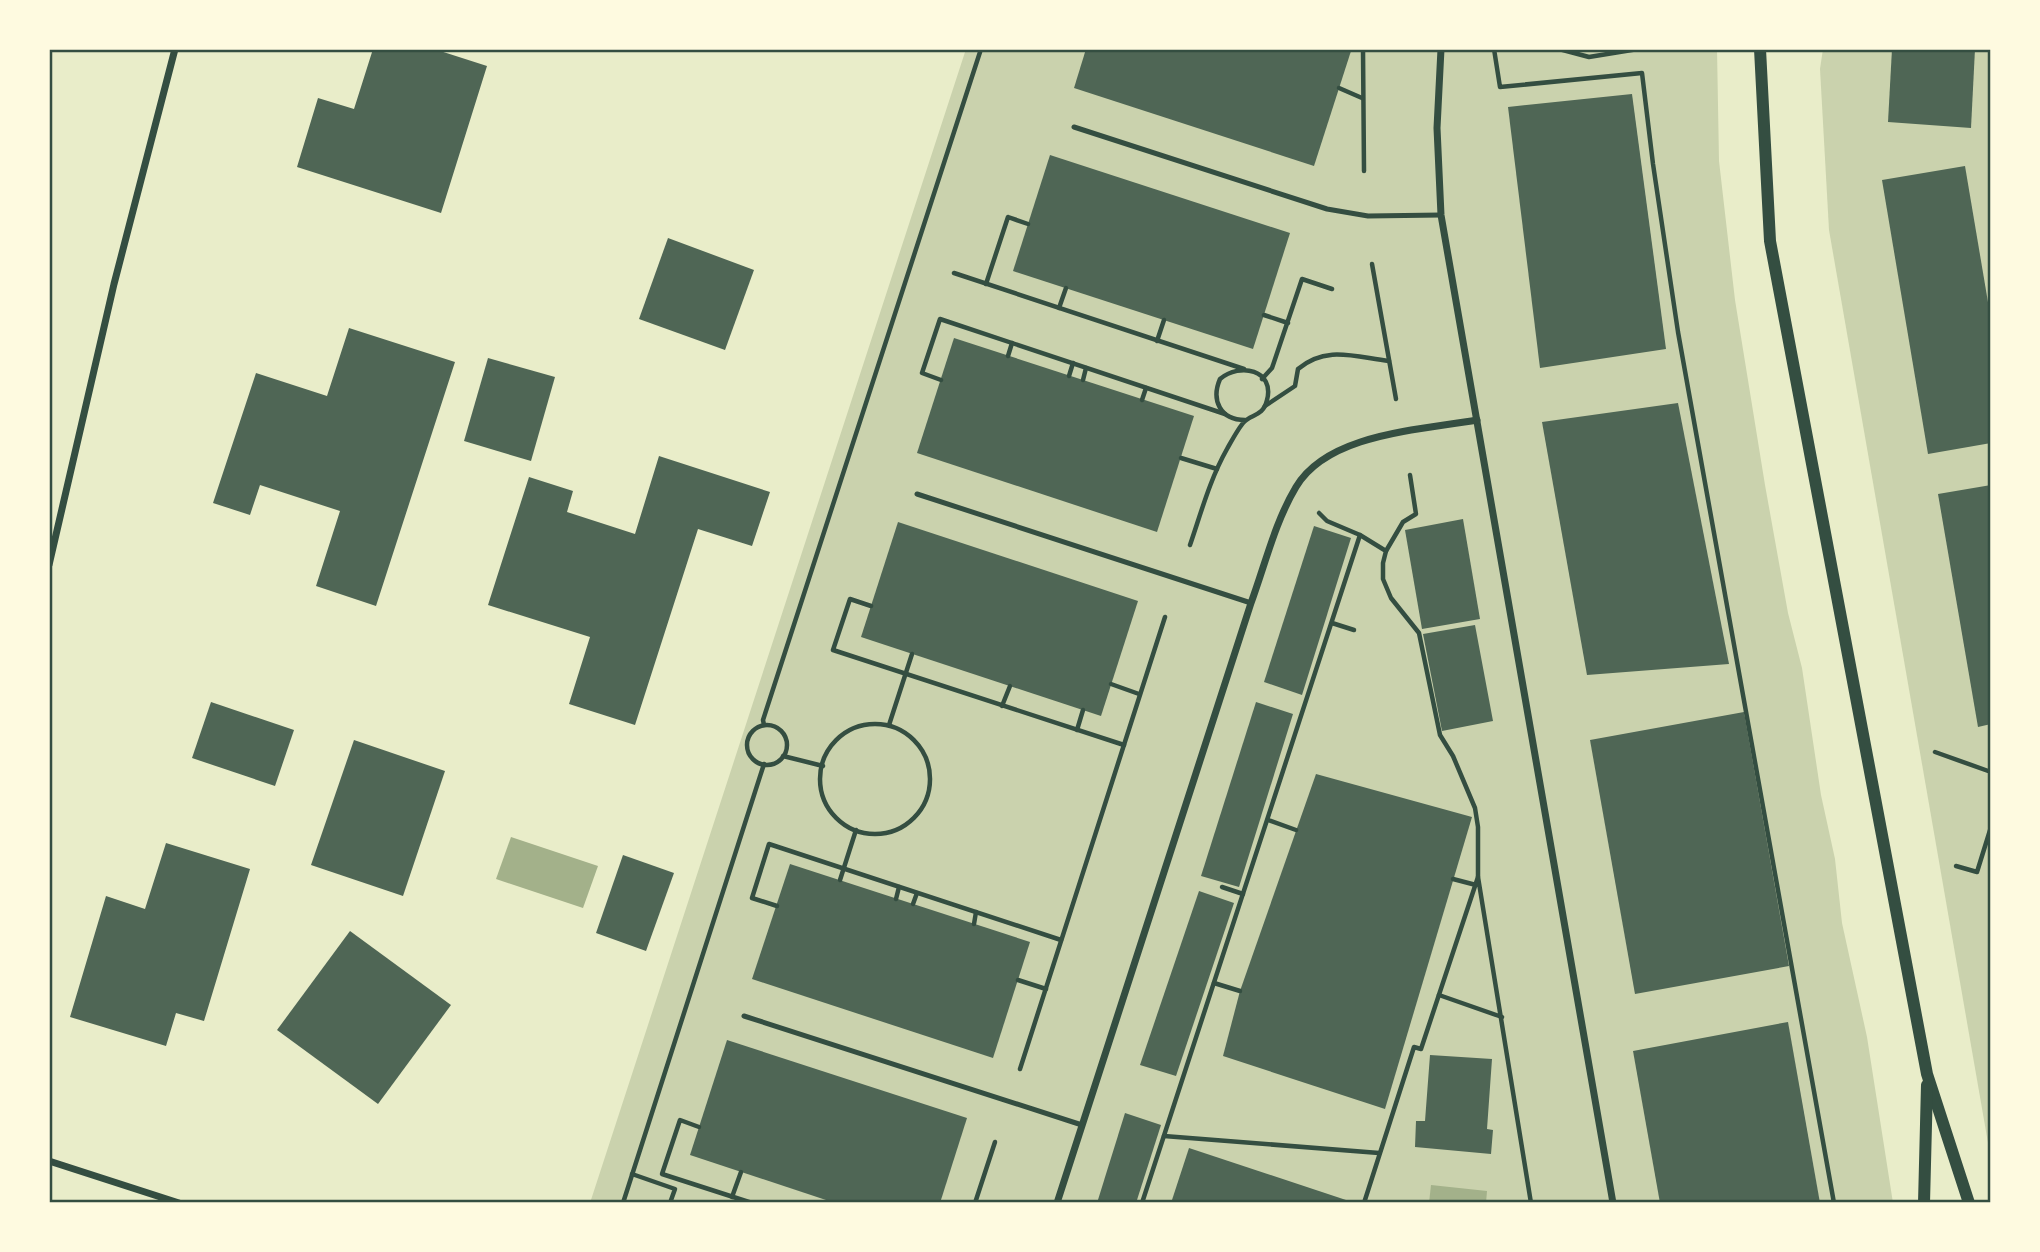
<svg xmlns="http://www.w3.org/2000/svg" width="2040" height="1252" viewBox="0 0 2040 1252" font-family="'Alegreya Sans',sans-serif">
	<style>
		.green { fill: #cad2ad }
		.water { fill: #a3b18a }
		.building { fill: #4f6655 }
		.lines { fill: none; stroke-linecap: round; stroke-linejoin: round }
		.path { stroke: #344e41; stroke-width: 4.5 }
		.service { stroke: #344e41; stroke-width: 5 }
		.minor { stroke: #344e41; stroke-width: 7 }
		.tertiary { stroke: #344e41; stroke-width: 12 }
		.neatline { fill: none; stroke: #344e41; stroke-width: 2.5 }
	</style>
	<rect width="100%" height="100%" fill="#e9edc9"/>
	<!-- green -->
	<g class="green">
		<polygon points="966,49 1717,49 1719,161 1735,300 1765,485 1788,613 1802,668 1821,795 1835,859 1842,923 1867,1037 1893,1203 590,1203"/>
		<polygon points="1823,49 1991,49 1991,1160 1829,230 1820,69"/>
	</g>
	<!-- water -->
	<g class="water">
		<polygon points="511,837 598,866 583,908 496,879"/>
		<polygon points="1431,1185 1487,1191 1486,1203 1429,1203"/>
	</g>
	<!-- building -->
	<g class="building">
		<polygon points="373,49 434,49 487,66 441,213 297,167 318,98 354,109"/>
		<polygon points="1086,49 1344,49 1351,51 1314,166 1074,88"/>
		<polygon points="1892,49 1975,49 1971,128 1888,122"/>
		<polygon points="1632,94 1666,349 1540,368 1508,107"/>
		<polygon points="1050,155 1290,233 1253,349 1013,271"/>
		<polygon points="1965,166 1991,320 1991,443 1928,454 1882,180"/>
		<polygon points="668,238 754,270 725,350 639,319"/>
		<polygon points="349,328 455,362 376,606 316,586 340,511 260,485 250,515 213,503 256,373 327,396"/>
		<polygon points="954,338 1194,416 1157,532 917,453"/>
		<polygon points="488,358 555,377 531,461 464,441"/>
		<polygon points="1678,403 1729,664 1587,675 1542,422"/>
		<polygon points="659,456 770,492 752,546 698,529 635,725 569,704 590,637 488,605 529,477 573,491 567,512 635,534"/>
		<polygon points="1991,485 1991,724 1978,727 1938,494"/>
		<polygon points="1463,519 1480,619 1422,629 1405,530"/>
		<polygon points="898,522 1138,601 1101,716 861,637"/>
		<polygon points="1314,526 1351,538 1302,695 1264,682"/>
		<polygon points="1475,625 1493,721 1442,731 1423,634"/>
		<polygon points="211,702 294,730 275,786 192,758"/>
		<polygon points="1256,702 1293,714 1239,887 1201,876"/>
		<polygon points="1744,712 1789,966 1635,994 1590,740"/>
		<polygon points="354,740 445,771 403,896 311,865"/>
		<polygon points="1316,774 1472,817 1385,1109 1223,1056 1240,991"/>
		<polygon points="166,843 250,869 204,1021 176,1013 166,1046 70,1017 106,896 145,909"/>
		<polygon points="623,855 674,873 646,951 596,933"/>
		<polygon points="790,864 1030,942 993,1058 752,979"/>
		<polygon points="1199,891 1234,903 1176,1076 1140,1065"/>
		<polygon points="350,931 451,1005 378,1104 277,1030"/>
		<polygon points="1788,1022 1820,1203 1660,1203 1633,1051"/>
		<polygon points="727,1040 967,1118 940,1203 835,1203 690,1155"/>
		<polygon points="1430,1055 1492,1059 1487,1129 1493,1130 1491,1154 1415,1147 1416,1121 1425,1121"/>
		<polygon points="1125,1113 1161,1125 1136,1203 1097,1203"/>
		<polygon points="1189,1148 1346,1200 1345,1203 1171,1203"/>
	</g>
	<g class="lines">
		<!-- path -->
		<g class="path">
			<polyline points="1363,49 1364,171"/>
			<polyline points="1494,49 1500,87 1642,73 1653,164 1678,332 1834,1203"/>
			<polyline points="1559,49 1589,57 1638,49"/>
			<polyline points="1339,88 1362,98"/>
			<polyline points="1372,264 1396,399"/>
			<polyline points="954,273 1244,369"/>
			<polyline points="986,284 1008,217 1028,224"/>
			<polyline points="1059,308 1066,288"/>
			<polyline points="1264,315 1288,323"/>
			<polyline points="1157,341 1164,320"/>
			<polyline points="1008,356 1012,343"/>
			<polyline points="1069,376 1073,363"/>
			<polyline points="1262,379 1272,368 1302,279 1332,289"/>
			<polyline points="941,380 922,373 940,319 1225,414"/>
			<polyline points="1083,380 1086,368"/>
			<polyline points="1142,400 1146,388"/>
			<path d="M 1265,406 L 1295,386 L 1298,369 C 1326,345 1355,357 1389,361"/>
			<polyline points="1181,458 1217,469"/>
			<polyline points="1319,513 1327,521 1360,535"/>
			<path d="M 1190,545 C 1201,513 1210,479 1227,449 C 1231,442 1239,427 1244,422 C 1251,414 1263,417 1267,400 C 1275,370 1240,362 1220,379 C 1211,400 1220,420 1245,420"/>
			<polyline points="1386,551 1403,522 1416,514 1410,475"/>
			<polyline points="871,606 850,599 833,650 1124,745"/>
			<polyline points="1332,623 1354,630"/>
			<polyline points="1111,684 1139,694"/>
			<polyline points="1002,706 1010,686"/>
			<circle cx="875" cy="779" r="55"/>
			<polyline points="764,725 763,720 981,49"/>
			<polyline points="889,725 912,654"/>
			<circle cx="767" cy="745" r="20"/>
			<polyline points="1077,730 1083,710"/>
			<polyline points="1935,752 1991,772"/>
			<polyline points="783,756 823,766"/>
			<polyline points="1268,820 1296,830"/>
			<polyline points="1956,866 1977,872 1991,827"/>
			<polyline points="1453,879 1476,885"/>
			<polyline points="840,880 856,830"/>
			<polyline points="1222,887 1243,894"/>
			<polyline points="896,899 899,887"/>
			<polyline points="913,904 917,893"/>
			<polyline points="777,906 752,898 769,844 1061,940"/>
			<polyline points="974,924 976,912"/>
			<polyline points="1018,980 1046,989"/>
			<polyline points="1214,983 1240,991"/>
			<polyline points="1439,995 1502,1017"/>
			<polyline points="1020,1069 1165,617"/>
			<polyline points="699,1127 680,1120 662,1174 752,1203"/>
			<polyline points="1164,1136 1379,1153"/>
			<polyline points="632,1174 675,1189 670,1203"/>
			<polyline points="732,1197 741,1172"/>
			<polyline points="623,1203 764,764"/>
			<polyline points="975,1203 995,1142"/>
			<polyline points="1142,1203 1360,535 1386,551 1383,563 1383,579 1391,598 1419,633 1440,735 1453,756 1475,808 1478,827 1478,877"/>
			<polyline points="1364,1203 1414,1047 1421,1049 1478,877 1531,1203"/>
		</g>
		<!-- service -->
		<g class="service">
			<polyline points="1074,127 1327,209 1368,216 1441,215"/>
			<polyline points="917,494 1251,603"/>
			<polyline points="744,1016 1082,1125"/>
		</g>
		<!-- minor -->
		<g class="minor">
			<polyline points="1441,49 1437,128 1441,215 1613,1203"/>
			<polyline points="49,565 114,284 175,49"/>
			<polyline points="49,1161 179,1203"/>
			<path d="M 1057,1203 L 1251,603 C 1265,565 1275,522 1296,487 C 1328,433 1421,430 1477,420"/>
		</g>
		<!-- tertiary -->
		<g class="tertiary">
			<polyline points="1760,49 1770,241 1927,1074 1969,1203"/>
			<polyline points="1924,1203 1927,1085"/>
		</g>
	</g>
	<!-- border -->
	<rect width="2040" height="1252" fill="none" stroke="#fefae0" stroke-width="102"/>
	<rect x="51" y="51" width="1938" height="1150" class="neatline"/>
</svg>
